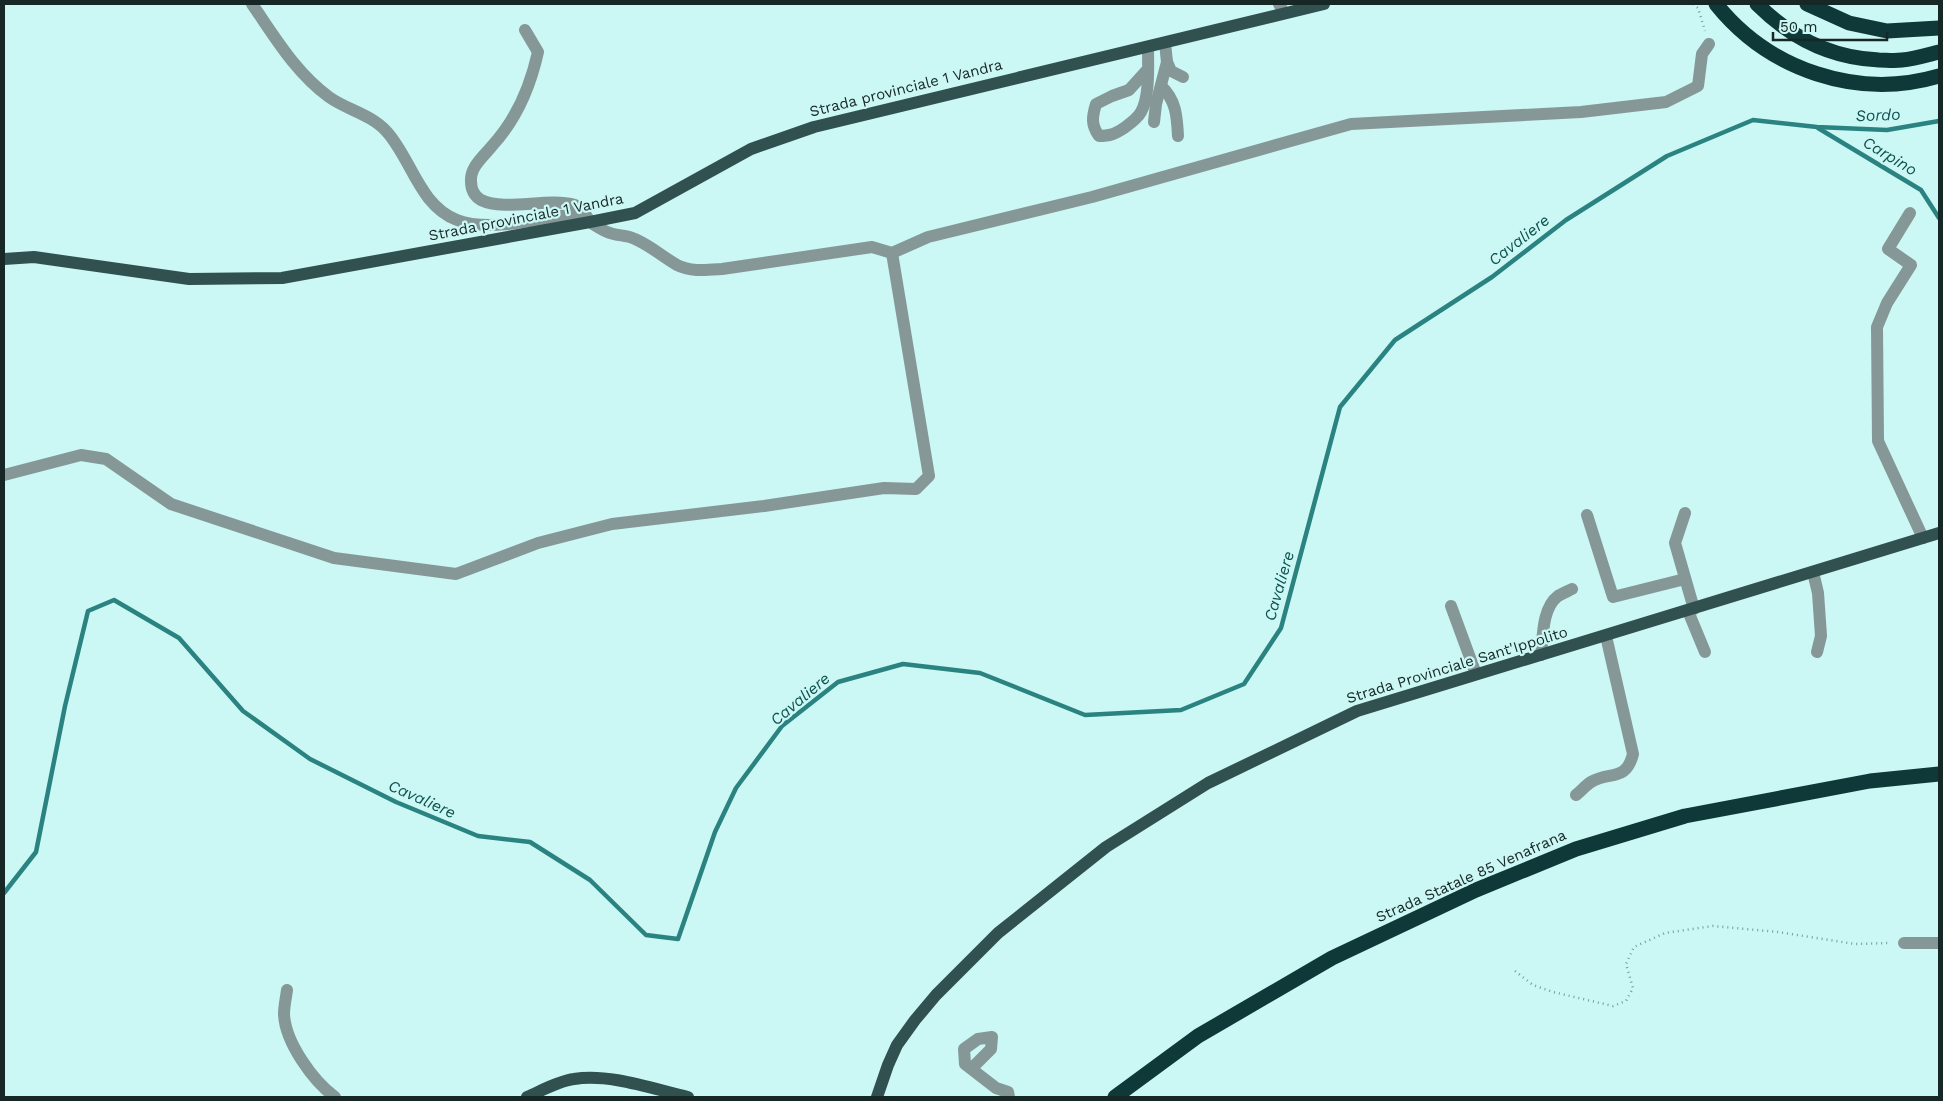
<svg xmlns="http://www.w3.org/2000/svg" width="1943" height="1101" viewBox="0 0 1943 1101" font-family="'Work Sans',sans-serif">
	<style>
		.lines { fill: none; stroke-linecap: round; stroke-linejoin: round }
		.stream { stroke: #2a8380; stroke-width: 4.5 }
		.path { stroke: #7b9b99; stroke-width: 2.5; stroke-dasharray: 1 4; stroke-linecap: butt }
		.minor { stroke: #859796; stroke-width: 12 }
		.major { stroke: #305150; stroke-width: 12 }
		.highway { stroke: #0f3938; stroke-width: 15 }
		.highway-bridge { stroke: #0f3938; stroke-width: 15 }
		.labels { text-anchor: middle; dominant-baseline: central; stroke-width: 4.5; stroke-linejoin: round; paint-order: stroke }
		.street-label { font-size: 15px; fill: #162726; stroke: #cbf7f4 }
		.water-label { font-size: 16px; font-style: italic; fill: #0e5250; stroke: #cbf7f4 }
	</style>
	<rect width="100%" height="100%" fill="#cbf7f4"/>
	<g class="lines">
		<!-- stream -->
		<g class="stream">
			<polyline points="1818,128 1921,190 1939,218"/>
			<polyline points="4,893 36,852 65,706 88,611 114,600 179,638 243,711 310,759 396,802 478,836 530,842 590,880 646,935 678,939 715,832 736,788 782,726 838,682 903,664 980,673 1085,715 1181,710 1244,684 1281,628 1340,407 1395,340 1492,277 1566,220 1667,156 1753,120 1817,127 1887,130 1939,121"/>
		</g>
		<!-- path -->
		<g class="path">
			<polyline points="1693,4 1698,8 1705,31"/>
			<polyline points="1515,971 1533,985 1553,992 1613,1006 1626,1001 1633,988 1626,964 1634,947 1665,933 1713,926 1778,932 1855,944 1890,943"/>
		</g>
		<!-- minor -->
		<g class="minor">
			<path d="M 252,4 C 275,37 295,72 329,97 C 347,110 371,114 387,132 C 412,160 419,205 457,220 C 490,233 549,217 585,212"/>
			<polyline points="1279,4 1284,13"/>
			<path d="M 525,30 L 538,52 C 530,88 517,119 492,146 C 484,156 470,167 471,181 C 471,189 474,196 481,200 C 506,212 547,197 575,205 C 585,208 586,219 593,224 C 598,227 604,231 610,233 C 618,236 627,235 635,239 C 651,246 663,257 677,265 C 690,272 707,270 722,269 L 872,247 L 892,253"/>
			<path d="M 1148,47 C 1148,65 1150,96 1141,112 C 1137,119 1131,123 1124,128 C 1115,134 1110,136 1099,136 C 1091,125 1092,117 1096,104 L 1112,96 L 1129,90 L 1148,69"/>
			<polyline points="1167,62 1171,71 1183,77"/>
			<path d="M 1161,86 C 1176,100 1177,116 1178,136"/>
			<polyline points="1154,122 1156,104 1167,62 1165,43"/>
			<polyline points="1910,213 1888,249 1911,265 1887,303 1877,327 1878,441 1923,538"/>
			<polyline points="4,475 81,455 106,459 171,504 334,558 456,574 538,543 612,524 764,506 884,488 916,489 929,476 892,253 928,237 1092,197 1351,124 1581,112 1666,102 1698,86 1702,54 1709,44"/>
			<polyline points="1685,513 1675,543 1694,609"/>
			<polyline points="1587,515 1613,597 1685,579"/>
			<polyline points="1813,572 1818,593 1821,636 1817,652"/>
			<polyline points="1451,606 1476,674"/>
			<polyline points="1688,611 1705,652"/>
			<path d="M 1541,655 C 1543,637 1542,608 1558,596 C 1563,593 1568,591 1572,589"/>
			<path d="M 1576,795 C 1581,791 1586,785 1591,782 C 1610,771 1626,782 1633,754 L 1606,636"/>
			<polyline points="1904,943 1939,943"/>
			<path d="M 287,990 C 286,998 284,1006 284,1014 C 285,1042 313,1081 335,1097"/>
			<polyline points="972,1068 991,1049 992,1037 978,1039 964,1049 965,1064 996,1088 1008,1092 1009,1097"/>
		</g>
		<!-- major -->
		<g class="major">
			<polyline points="4,259 34,257 189,279 282,278 590,222 635,213 751,149 814,127 1324,4"/>
			<path d="M 527,1097 C 541,1091 558,1081 574,1079 C 609,1073 653,1089 688,1097"/>
			<polyline points="877,1097 888,1065 897,1045 915,1020 936,995 998,933 1106,847 1208,783 1357,711 1939,533"/>
		</g>
		<!-- highway -->
		<polyline class="highway" points="1115,1097 1198,1036 1332,958 1476,890 1576,849 1685,816 1870,781 1939,774"/>
		<!-- highway-bridge -->
		<g class="highway-bridge">
			<path d="M 1716,4 C 1769,70 1857,100 1939,76"/>
			<path d="M 1757,4 C 1790,37 1831,58 1879,60 C 1886,60 1894,61 1902,60 C 1914,59 1927,55 1939,52"/>
			<polyline points="1807,4 1849,23 1887,31 1939,28"/>
		</g>
	</g>
	<g class="labels">
		<!-- street labels -->
		<g class="street-label">
			<text transform="translate(906 88) rotate(-14)">Strada provinciale 1 Vandra</text>
			<text transform="translate(526 217) rotate(-11)">Strada provinciale 1 Vandra</text>
			<text transform="translate(1457 665) rotate(-17)">Strada Provinciale Sant'Ippolito</text>
			<text transform="translate(1471 876) rotate(-24)">Strada Statale 85 Venafrana</text>
		</g>
		<!-- water labels -->
		<g class="water-label">
			<text transform="translate(1878 115) rotate(-2)">Sordo</text>
			<text transform="translate(1890 156) rotate(31)">Carpino</text>
			<text transform="translate(1519 240) rotate(-38)">Cavaliere</text>
			<text transform="translate(1279 586) rotate(-74)">Cavaliere</text>
			<text transform="translate(800 699) rotate(-40)">Cavaliere</text>
			<text transform="translate(422 799) rotate(24)">Cavaliere</text>
		</g>
	</g>
	<!-- border -->
	<rect width="1943" height="1101" fill="none" stroke="#162726" stroke-width="10"/>
	<!-- scale -->
	<path d="M1773 32v8h114v-8" fill="none" stroke="#162726" stroke-width="2.5"/>
	<text x="1780" y="32" font-size="15" fill="#162726" stroke="#cbf7f4" stroke-width="4" paint-order="stroke">50 m</text>
</svg>
